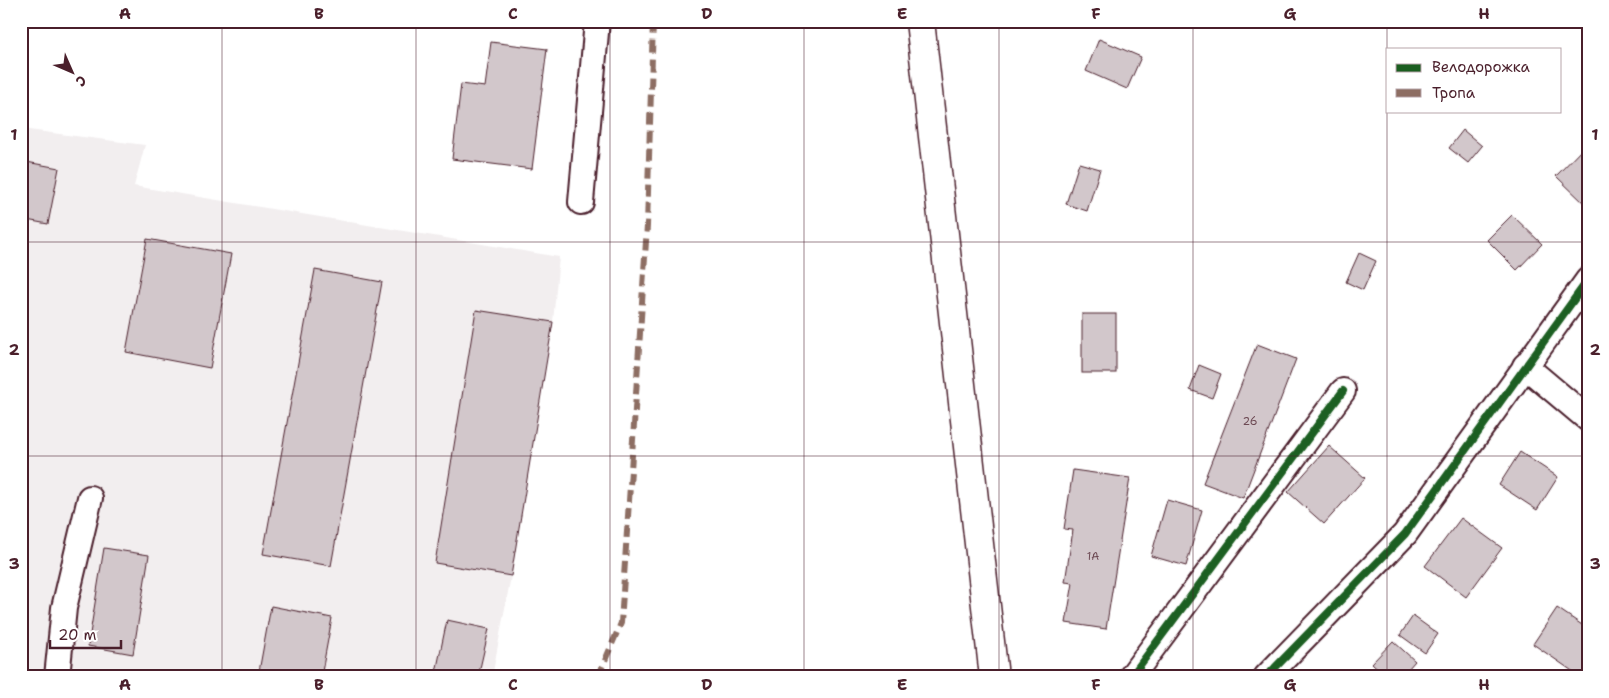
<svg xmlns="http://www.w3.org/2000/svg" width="1609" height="698" viewBox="0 0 1609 698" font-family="'Shantell Sans',sans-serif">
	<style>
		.built { fill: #f2eeef }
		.building { fill: #d2c7cb; stroke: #4a1f2b }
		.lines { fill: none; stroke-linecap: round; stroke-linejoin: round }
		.minor-casing { stroke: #4a1f2b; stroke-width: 28 }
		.major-casing { stroke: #4a1f2b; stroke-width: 31 }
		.minor { stroke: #fff; stroke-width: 24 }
		.major { stroke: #fff; stroke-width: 28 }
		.quiet { stroke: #8d6e63; stroke-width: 6; stroke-dasharray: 12 6; stroke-linecap: butt }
		.cycleway-casing { stroke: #fff; stroke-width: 11 }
		.cycleway { stroke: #1b5e20; stroke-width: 8 }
		.grid { fill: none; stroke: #4a1f2b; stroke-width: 1; stroke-opacity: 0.55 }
		.labels { text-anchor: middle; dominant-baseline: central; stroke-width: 4; stroke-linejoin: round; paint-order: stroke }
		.number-label { font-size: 11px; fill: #6c4953 }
		.neatline { fill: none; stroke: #4a1f2b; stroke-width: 2 }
		.grid-label { font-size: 16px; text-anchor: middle; font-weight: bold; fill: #4a1f2b }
	</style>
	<rect width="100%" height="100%" fill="#fff"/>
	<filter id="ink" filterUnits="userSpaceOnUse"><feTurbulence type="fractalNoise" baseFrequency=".02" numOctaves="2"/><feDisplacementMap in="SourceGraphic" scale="10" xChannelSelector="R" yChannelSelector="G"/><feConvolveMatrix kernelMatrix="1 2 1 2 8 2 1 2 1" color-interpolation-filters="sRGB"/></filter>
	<g filter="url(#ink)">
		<!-- built -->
		<polygon class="built" points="21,129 145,145 134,186 559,257 553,322 511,576 492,677 21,677"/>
		<!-- building -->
		<g class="building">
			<polygon points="1099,39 1141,57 1127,89 1086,71"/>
			<polygon points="491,42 547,49 532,169 452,159 461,84 485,87"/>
			<polygon points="1463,130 1482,146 1468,163 1449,148"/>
			<polygon points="1586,145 1588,147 1588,207 1556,176"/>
			<polygon points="21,161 59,168 48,224 21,219"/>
			<polygon points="1079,163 1100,169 1087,211 1066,204"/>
			<polygon points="1512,215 1542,244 1517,270 1487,240"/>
			<polygon points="147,239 231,254 210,368 126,352"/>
			<polygon points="1359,253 1376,261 1363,290 1346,282"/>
			<polygon points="315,270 382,282 331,566 263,554"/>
			<polygon points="476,310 553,322 511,576 435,563"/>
			<rect x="1082" y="314" width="34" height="59"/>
			<polygon points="1257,344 1296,359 1243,498 1203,483"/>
			<polygon points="1199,365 1221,374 1212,398 1190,390"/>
			<polygon points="1329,446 1365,478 1324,524 1288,492"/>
			<polygon points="1520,452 1558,477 1537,510 1499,485"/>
			<polygon points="1073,470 1130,478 1106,629 1066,623 1073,583 1065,582 1073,530 1064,529"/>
			<polygon points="1167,500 1202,510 1186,566 1151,556"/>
			<polygon points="1461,518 1502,548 1466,597 1425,566"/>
			<polygon points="104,548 149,555 133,654 88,646"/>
			<polygon points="271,606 332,618 321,677 258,677"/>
			<polygon points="1557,608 1588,629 1588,677 1581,677 1533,644"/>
			<polygon points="1413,616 1438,634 1425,653 1400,635"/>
			<polygon points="447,620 489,629 478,677 435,677"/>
			<polygon points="1393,641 1415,661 1401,677 1387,677 1372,663"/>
			<polygon points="1535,668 1544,677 1527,677"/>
		</g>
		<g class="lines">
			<defs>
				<g id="minor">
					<polyline points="581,202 597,21"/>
					<polyline points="1525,366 1588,419"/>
					<polyline points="57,677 64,608 90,498"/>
					<polyline points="1131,677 1343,391"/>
					<polyline points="1266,677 1405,534 1588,280"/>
				</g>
				<polyline id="major" points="920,21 994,677"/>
			</defs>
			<!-- minor casing -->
			<use href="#minor" class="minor-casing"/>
			<!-- major casing -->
			<use href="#major" class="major-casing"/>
			<!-- minor -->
			<use href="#minor" class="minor"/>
			<!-- major -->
			<use href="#major" class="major"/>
			<!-- quiet -->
			<polyline class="quiet" points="598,677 621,623 647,226 653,21"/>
			<defs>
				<g id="cycleway">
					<polyline points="1131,677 1343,391"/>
					<polyline points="1266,677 1405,534 1588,280"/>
				</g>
			</defs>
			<!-- cycleway casing -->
			<use href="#cycleway" class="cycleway-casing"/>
			<!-- cycleway -->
			<use href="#cycleway" class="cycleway"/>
		</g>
	</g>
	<!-- grid -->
	<path class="grid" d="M 222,21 L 222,677M 416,21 L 416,677M 610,21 L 610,677M 804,21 L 804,677M 999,21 L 999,677M 1193,21 L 1193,677M 1387,21 L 1387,677M 21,242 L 1588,242M 21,456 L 1588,456"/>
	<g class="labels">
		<!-- number labels -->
		<g class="number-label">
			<text x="1250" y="421">26</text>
			<text x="1093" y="556">1А</text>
		</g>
	</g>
	<!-- margin -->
	<rect width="1609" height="698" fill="none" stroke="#fff" stroke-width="55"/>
	<!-- legend -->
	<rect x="1386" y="48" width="175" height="65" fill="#ffffff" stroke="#b7a5aa"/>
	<rect x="1396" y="64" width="25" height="8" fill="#1b5e20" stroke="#b7a5aa"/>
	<text x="1432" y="72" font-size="15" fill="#4a1f2b">Велодорожка</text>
	<rect x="1396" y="89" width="25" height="8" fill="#8d6e63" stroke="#b7a5aa"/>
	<text x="1432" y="98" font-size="15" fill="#4a1f2b">Тропа</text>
	<!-- north arrow -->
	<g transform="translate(72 72) rotate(135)" stroke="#ffffff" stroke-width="4" paint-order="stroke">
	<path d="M0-4L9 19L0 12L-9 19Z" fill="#4a1f2b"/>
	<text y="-8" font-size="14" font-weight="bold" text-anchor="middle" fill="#4a1f2b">С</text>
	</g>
	<!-- scale -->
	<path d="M50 640v8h71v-8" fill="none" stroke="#4a1f2b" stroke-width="2.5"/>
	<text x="58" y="640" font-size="15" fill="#4a1f2b" stroke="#ffffff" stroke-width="4" paint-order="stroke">20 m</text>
	<rect x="28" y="28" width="1554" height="642" class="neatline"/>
	<g class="grid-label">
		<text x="125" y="19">A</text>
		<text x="319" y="19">B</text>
		<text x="513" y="19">C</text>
		<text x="707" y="19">D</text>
		<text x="902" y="19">E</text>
		<text x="1096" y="19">F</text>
		<text x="1290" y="19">G</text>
		<text x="1484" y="19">H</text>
		<text x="14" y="140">1</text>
		<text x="1595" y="140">1</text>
		<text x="14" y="355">2</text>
		<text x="1595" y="355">2</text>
		<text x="14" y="569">3</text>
		<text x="1595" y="569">3</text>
		<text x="125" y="690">A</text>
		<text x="319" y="690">B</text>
		<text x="513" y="690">C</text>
		<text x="707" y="690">D</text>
		<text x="902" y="690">E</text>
		<text x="1096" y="690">F</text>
		<text x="1290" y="690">G</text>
		<text x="1484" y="690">H</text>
	</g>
</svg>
